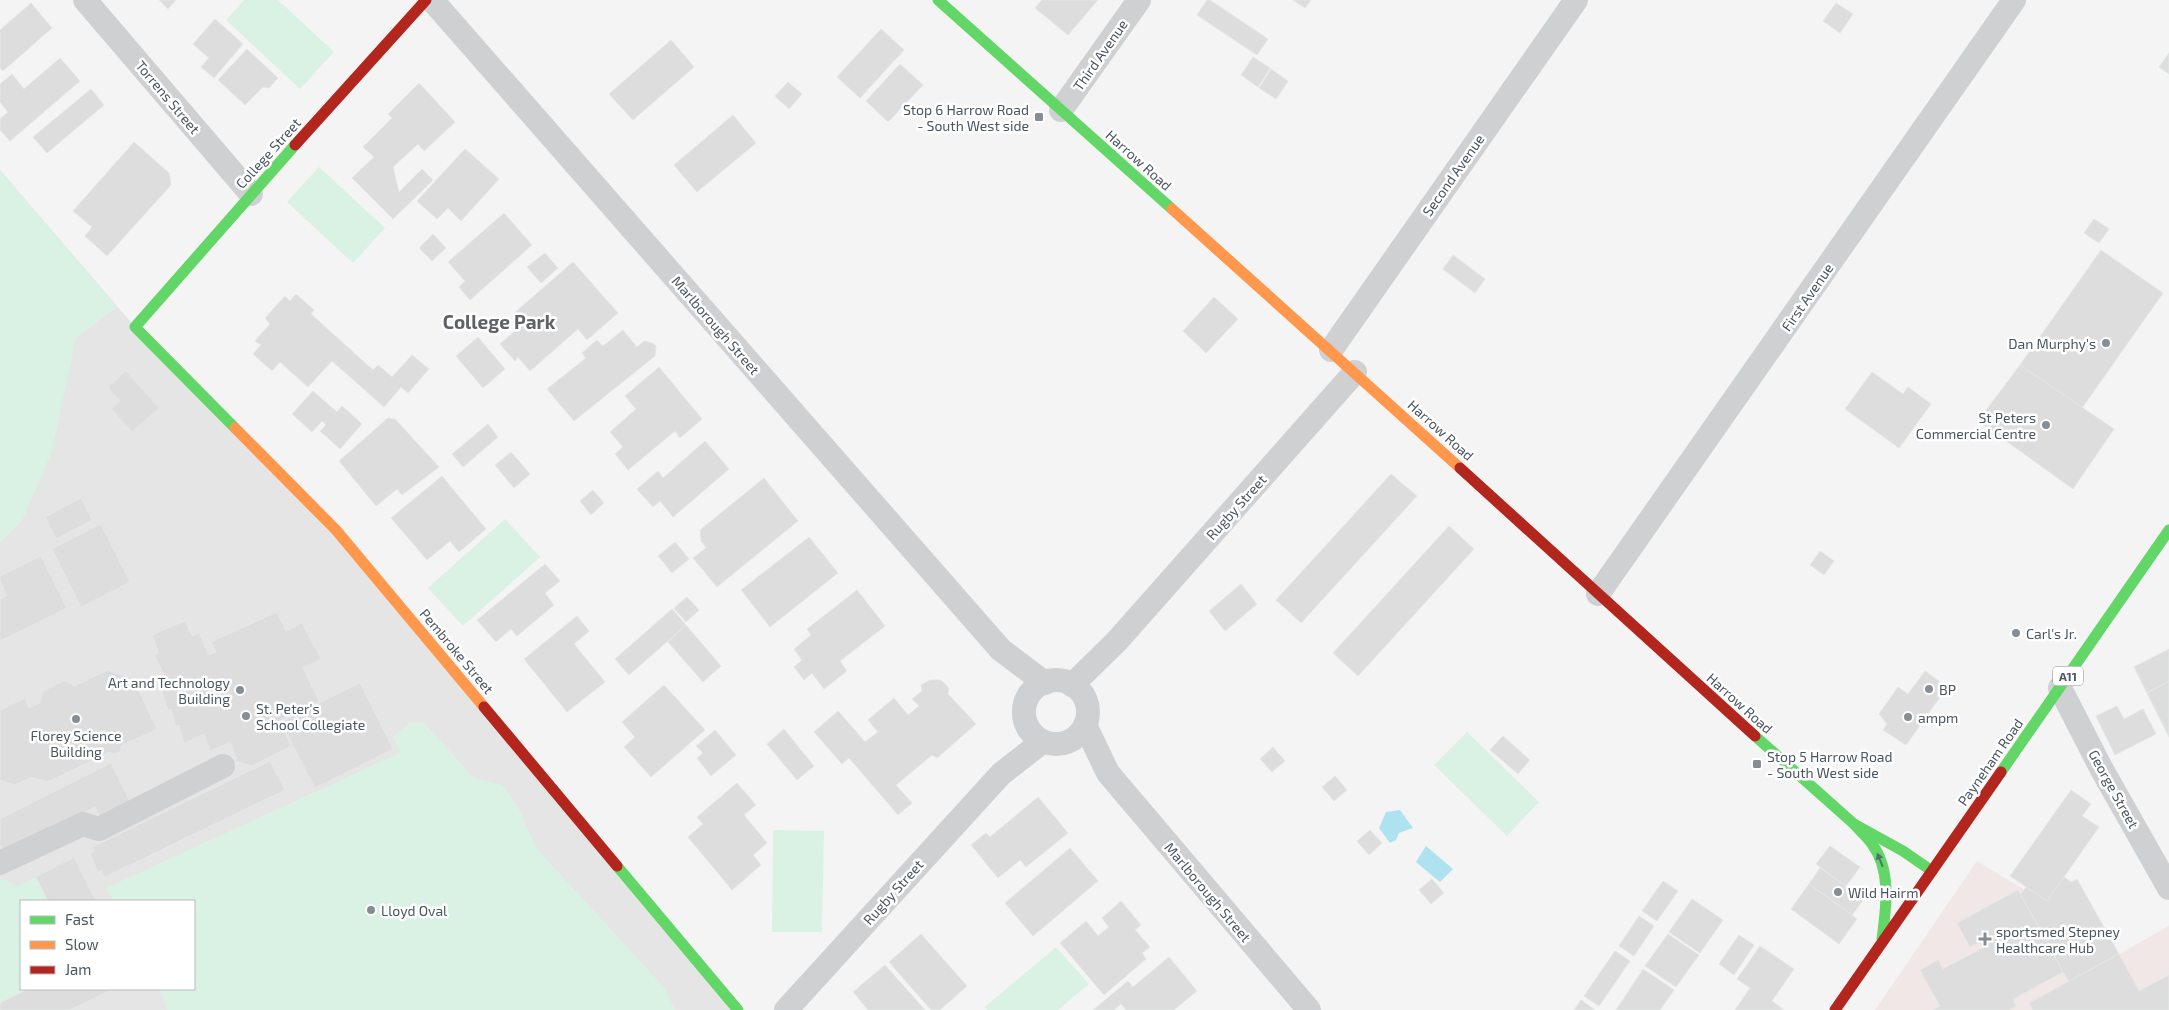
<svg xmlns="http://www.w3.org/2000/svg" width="2169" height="1010" viewBox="0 0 2169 1010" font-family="'Exo 2',sans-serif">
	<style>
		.education { fill: #e6e5e6; fill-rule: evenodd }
		.medical { fill: #f1e7e6 }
		.green { fill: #d9f2e3 }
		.water { fill: #aee2f0 }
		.building { fill: #ddddde; stroke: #e5e6e7 }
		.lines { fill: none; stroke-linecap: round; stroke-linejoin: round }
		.street { stroke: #ced0d2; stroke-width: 24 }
		.fast { stroke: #63d668; stroke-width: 11 }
		.slow { stroke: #ff974d; stroke-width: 11 }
		.jam { stroke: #b3261e; stroke-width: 11 }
		.oneway { fill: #507663 }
		.poi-dot { fill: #868d94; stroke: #fff; stroke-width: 2 }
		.labels { text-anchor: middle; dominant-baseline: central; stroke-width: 5; stroke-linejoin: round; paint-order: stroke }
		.shield { fill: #fff; stroke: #808990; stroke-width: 1 }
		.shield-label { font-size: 12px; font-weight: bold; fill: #4a5661 }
		.street-label { font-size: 14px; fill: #4a5661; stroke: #fff }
		.poi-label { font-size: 14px; fill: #4a5661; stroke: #fff; text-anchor: start }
		.district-label { font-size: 19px; font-weight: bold; fill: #5f6368; stroke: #fff }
	</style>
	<rect width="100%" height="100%" fill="#f4f4f4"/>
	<!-- education -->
	<path class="education" d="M 0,170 L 135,327 L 336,530 L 738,1010 L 0,1010 ZM 21,901 L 194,901 L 194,989 L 21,989 Z"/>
	<!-- medical -->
	<polygon class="medical" points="1977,861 2023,889 2069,982 2169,926 2169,1010 1875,1010"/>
	<!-- green -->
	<g class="green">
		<polygon points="244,0 278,0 334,52 300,89 226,20"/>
		<polygon points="319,167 385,228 353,263 287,202"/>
		<polygon points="0,170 117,307 76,338 52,451 22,521 0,543"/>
		<polygon points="505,519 540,557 463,626 428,588"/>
		<polygon points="411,722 424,723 474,778 502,785 519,809 536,848 664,987 675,1010 167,1010 160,989 194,989 194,901 114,901 106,888 400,753 393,736"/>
		<polygon points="1467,732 1539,802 1507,836 1434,765"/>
		<polygon points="773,830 824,831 822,932 772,932"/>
		<polygon points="36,877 48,901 21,901 21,989 28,989 0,1003 0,880 5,880 18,886"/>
		<polygon points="1056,947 1089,984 1058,1010 987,1010 985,1007"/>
	</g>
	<!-- water -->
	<g class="water">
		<polygon points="1400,810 1413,828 1399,833 1396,840 1390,843 1379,828 1386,812"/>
		<polygon points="1426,846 1453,869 1440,882 1416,862"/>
	</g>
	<!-- building -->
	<g class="building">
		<polygon points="159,0 176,0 168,9"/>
		<polygon points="1042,0 1098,0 1068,35 1035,8"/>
		<polygon points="1207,0 1210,0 1268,39 1257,55 1197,15"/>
		<polygon points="1293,0 1311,0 1305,8"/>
		<polygon points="31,3 52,28 3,71 0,68 0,30"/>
		<polygon points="1836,3 1853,14 1840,33 1823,21"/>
		<polygon points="215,19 243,44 214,78 201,67 209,58 193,44"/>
		<polygon points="881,29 904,50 860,98 837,77"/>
		<polygon points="671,40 694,67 633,120 609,94"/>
		<polygon points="247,49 278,78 269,88 263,87 245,105 218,80"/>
		<polygon points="2169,53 2169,74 2159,67"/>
		<polygon points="1253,57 1270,68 1258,87 1241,75"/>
		<polygon points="60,58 80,81 10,141 0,130 0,119 8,112 0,102 0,84 12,74 24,89"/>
		<polygon points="900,64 923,85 888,122 866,101"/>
		<polygon points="1271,69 1288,81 1276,99 1259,88"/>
		<polygon points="788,82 802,94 789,109 775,96"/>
		<polygon points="419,83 455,122 424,151 418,144 393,167 399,192 422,169 433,180 393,219 352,178 374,157 363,147 392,118 388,114"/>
		<polygon points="91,89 104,105 47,153 33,137"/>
		<polygon points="733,115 756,143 697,192 674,165"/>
		<polygon points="134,142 169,173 171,185 107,256 85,236 92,227 73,211"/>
		<polygon points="465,149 499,179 461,221 448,208 437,219 417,201"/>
		<polygon points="504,213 532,245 470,300 459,287 465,281 448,262"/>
		<polygon points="2094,219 2109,229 2099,243 2084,233"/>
		<polygon points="433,234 446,248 432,261 419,248"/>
		<polygon points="2101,250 2163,293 2082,408 2020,365"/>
		<polygon points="545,253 558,268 541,283 527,267"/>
		<polygon points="1453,255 1485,279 1475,293 1443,269"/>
		<polygon points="573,262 618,313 587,340 578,329 530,371 518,357 515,361 500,344 522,325 513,314"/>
		<polygon points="296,294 314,310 311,314 373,370 378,365 392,377 412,355 429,369 408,393 401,387 384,407 332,361 308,387 280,362 272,371 253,354 261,345 255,341 270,324 265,318 285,296 290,301"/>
		<polygon points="1214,297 1238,319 1206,353 1183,331"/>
		<polygon points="623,330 637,347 644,341 652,343 656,346 655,356 574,421 547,389 586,358 582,353 597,340 603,346"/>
		<polygon points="478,337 505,369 483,388 456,356"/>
		<polygon points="2020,365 2114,429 2073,489 1978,421"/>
		<polygon points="659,367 702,419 680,438 675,431 628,470 615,454 623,447 610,432 636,409 625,396"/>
		<polygon points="126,371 159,408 132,432 111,409 120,401 108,387"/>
		<polygon points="1872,372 1903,394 1908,387 1931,404 1899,448 1845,409"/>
		<polygon points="313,391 337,412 342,406 362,424 340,449 320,431 326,425 322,421 312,432 292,414"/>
		<polygon points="388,418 395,419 439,467 402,495 397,489 376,506 339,461"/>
		<polygon points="488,424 498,437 463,467 452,454"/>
		<polygon points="705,441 729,469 673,517 660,501 653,507 637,489 658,471 663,478"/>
		<polygon points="511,452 530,474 514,488 495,465"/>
		<polygon points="1391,474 1417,496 1301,623 1276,600"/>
		<polygon points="442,476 486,529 459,552 450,541 427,560 391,518"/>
		<polygon points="764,478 798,521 717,587 693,558 706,548 701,541 700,530"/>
		<polygon points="593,490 604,503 591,515 580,501"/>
		<polygon points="81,498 92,520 56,539 45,517"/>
		<polygon points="101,524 130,582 81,607 52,549"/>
		<polygon points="1449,526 1474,549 1358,676 1333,653"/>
		<polygon points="809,537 838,573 770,627 741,590"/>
		<polygon points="675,542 689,559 672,573 658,556"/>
		<polygon points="1820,551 1834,561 1824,575 1810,565"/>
		<polygon points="41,556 67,608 0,641 0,599 7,596 0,581 0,576"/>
		<polygon points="545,564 560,581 545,593 554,605 517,636 511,629 496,642 477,620"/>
		<polygon points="1241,584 1257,604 1225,631 1209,611"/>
		<polygon points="857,590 885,626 840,661 847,671 824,689 812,673 804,680 794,667 802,660 794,649 811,635 807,629"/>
		<polygon points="687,597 699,610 686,622 674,608"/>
		<polygon points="672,609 686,625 629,675 615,659"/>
		<polygon points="277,612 286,631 302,623 321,659 303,668 319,701 279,721 291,746 252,766 232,760 237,759 230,742 210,751 204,734 184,743 179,725 176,726 171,709 168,710 162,692 171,688 154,655 159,653 152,635 185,621 192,636 199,633 209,655 216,652 211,642"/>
		<polygon points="577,616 589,631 574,644 605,682 567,712 524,659"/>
		<polygon points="686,625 721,666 703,682 668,642"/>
		<polygon points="2169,649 2169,681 2147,693 2134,667"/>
		<polygon points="107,670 133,679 157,729 121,746 121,751 115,754 109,752 48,782 32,777 15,785 0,780 0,710 25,698 29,708 40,703 43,691 64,681 75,686"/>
		<polygon points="1925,671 1947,687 1906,745 1883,730 1887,724 1879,714 1898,687 1908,694"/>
		<polygon points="930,680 941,680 949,688 948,694 976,724 937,758 932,755 896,785 912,803 898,815 849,758 842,764 814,732 838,711 865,742 878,732 868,720 894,698 908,715 919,706 912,699 922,691 921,685"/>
		<polygon points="2169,681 2169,737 2147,693"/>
		<polygon points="360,683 393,749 315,788 281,722"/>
		<polygon points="664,685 705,730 651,777 624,747 635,737 622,722"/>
		<polygon points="2117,706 2124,719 2143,709 2156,734 2115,755 2096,716"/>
		<polygon points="784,729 814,766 797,780 767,744"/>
		<polygon points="715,730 736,755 711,776 697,758 703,753 696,746"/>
		<polygon points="1503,736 1530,760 1518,774 1490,750"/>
		<polygon points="1273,747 1285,761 1272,772 1260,759"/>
		<polygon points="270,761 285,790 105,877 101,870 98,872 90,854 94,851 92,847"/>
		<polygon points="111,763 133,808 103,824 95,807 4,852 0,844 0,819"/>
		<polygon points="1335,776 1347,790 1334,801 1322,787"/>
		<polygon points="737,783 756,805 744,815 767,843 753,855 761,865 732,890 688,837 703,824 697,817"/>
		<polygon points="2071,790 2091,804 2082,816 2099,827 2047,901 2010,876"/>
		<polygon points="1038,797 1068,833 1026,867 1020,860 998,878 971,845 986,833 990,837"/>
		<polygon points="1370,830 1382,843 1369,855 1357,841"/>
		<polygon points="1830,846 1860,867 1846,886 1816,864"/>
		<polygon points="1070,848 1098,881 1033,936 1005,903"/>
		<polygon points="74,857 96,901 48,901 36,877"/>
		<polygon points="1820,868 1864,899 1852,915 1809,884"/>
		<polygon points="2064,877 2071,882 2077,879 2119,954 2069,982 2020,895 2026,887 2047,901"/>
		<polygon points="1432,879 1444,893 1431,904 1419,890"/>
		<polygon points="1663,881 1678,891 1657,921 1642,911"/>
		<polygon points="1809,884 1857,919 1839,944 1791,909"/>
		<polygon points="2018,890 2063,972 2013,999 2016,1006 2009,1010 1933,1010 1940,1006 1920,970 1938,960 1943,969 1983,948 1980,942 1970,947 1957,923"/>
		<polygon points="1692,899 1723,920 1700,953 1669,932"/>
		<polygon points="1121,901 1141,925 1135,930 1150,947 1142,953 1146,959 1104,995 1060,943 1086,921 1098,936 1109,927 1102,918"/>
		<polygon points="1639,916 1654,926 1634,956 1619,946"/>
		<polygon points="921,934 967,986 940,1010 931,1010 889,962"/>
		<polygon points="1668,934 1699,955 1676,987 1645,966"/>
		<polygon points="1739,935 1754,945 1734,975 1719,964"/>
		<polygon points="1760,946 1794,969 1772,1001 1784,1010 1735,1010 1750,988 1737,979"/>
		<polygon points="1615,951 1630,961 1599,1006 1584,996"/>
		<polygon points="2119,954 2139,991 2169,975 2169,1010 2033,1010 2029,1003"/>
		<polygon points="1169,957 1197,991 1174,1010 1126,1010 1121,1004 1114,1010 1093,1010 1128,981 1133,987"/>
		<polygon points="885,965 925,1010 868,1010 853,992"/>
		<polygon points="1643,969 1674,990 1660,1010 1616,1010"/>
		<polygon points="28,989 113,989 70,1010 0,1010 0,1003"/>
		<polygon points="1581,1000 1595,1010 1574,1010"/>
	</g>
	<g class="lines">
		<!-- street -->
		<g class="street">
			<polyline points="85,0 251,194"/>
			<polyline points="432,0 1001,650 1045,683"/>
			<polyline points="1061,110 1139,0"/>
			<polyline points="1331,350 1576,0"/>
			<polyline points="1598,594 2014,0"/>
			<circle cx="1056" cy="712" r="32"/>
			<polyline points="1072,685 1117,641 1355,372"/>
			<polyline points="2060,688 2101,768 2169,888"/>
			<polyline points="1085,725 1108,773 1309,1010"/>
			<polyline points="0,863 83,824 99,829 223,766"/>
			<polyline points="786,1010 1001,774 1042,742"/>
		</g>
		<!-- fast -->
		<g class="fast">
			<polyline points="938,0 1172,209"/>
			<polyline points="235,428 135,327 295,145"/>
			<polyline points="1755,736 1854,824 1903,851 1932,871"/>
			<polyline points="2001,772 2169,530"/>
			<path d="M 1854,824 C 1860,831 1867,837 1872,844 C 1892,871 1886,908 1882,939"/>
			<polyline points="617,866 738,1010"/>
		</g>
		<!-- slow -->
		<g class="slow">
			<polyline points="1172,209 1460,468"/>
			<polyline points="235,428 336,530 484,707"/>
		</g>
		<!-- jam -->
		<g class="jam">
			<polyline points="295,145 426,0"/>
			<polyline points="1460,468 1755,736"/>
			<polyline points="484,707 617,866"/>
			<polyline points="1835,1010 2001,772"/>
		</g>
	</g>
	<!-- one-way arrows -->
	<defs><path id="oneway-solid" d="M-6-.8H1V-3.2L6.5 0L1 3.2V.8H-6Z" transform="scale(1.25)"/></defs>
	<use class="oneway" href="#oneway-solid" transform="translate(1880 860) rotate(-112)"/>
	<!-- markers -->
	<g class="poi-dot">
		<rect x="1034" y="112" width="10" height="10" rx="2.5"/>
		<circle cx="2106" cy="343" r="5"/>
		<circle cx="2046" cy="425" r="5"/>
		<circle cx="2016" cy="633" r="5"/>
		<circle cx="1929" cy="689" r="5"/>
		<circle cx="240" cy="690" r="5"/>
		<circle cx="246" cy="716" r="5"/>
		<circle cx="1908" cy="717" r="5"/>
		<circle cx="76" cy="719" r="5"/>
		<rect x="1752" y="759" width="10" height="10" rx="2.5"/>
		<circle cx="1838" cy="892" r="5"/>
		<circle cx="371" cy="910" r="5"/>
		<path d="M1982.5 931.5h5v5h5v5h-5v5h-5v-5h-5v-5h5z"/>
	</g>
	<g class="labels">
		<!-- shield labels -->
		<rect class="shield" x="2053" y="666.5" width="30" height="19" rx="4"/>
		<g class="shield-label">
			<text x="2068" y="676">A11</text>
		</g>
		<!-- street labels -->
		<g class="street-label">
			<text transform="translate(1100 55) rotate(-55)">Third Avenue</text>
			<text transform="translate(168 97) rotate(50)">Torrens Street</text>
			<text transform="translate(268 153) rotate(-48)">College Street</text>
			<text transform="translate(1139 160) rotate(42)">Harrow Road</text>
			<text transform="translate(1453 175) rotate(-55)">Second Avenue</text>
			<text transform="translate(1807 297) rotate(-55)">First Avenue</text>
			<text transform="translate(716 325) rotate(49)">Marlborough Street</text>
			<text transform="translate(1441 430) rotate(42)">Harrow Road</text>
			<text transform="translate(1236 507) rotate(-48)">Rugby Street</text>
			<text transform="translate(457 651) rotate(50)">Pembroke Street</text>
			<text transform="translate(1740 703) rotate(42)">Harrow Road</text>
			<text transform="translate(1990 762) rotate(-55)">Payneham Road</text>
			<text transform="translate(2114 789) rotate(61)">George Street</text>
			<text transform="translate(893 892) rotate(-48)">Rugby Street</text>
			<text transform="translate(1208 892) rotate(50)">Marlborough Street</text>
		</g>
		<!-- poi labels -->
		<g class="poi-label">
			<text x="1029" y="109" text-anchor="end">Stop 6 Harrow Road<tspan x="1029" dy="16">- South West side</tspan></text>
			<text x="2096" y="343" text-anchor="end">Dan Murphy's</text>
			<text x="2036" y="417" text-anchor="end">St Peters<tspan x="2036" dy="16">Commercial Centre</tspan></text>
			<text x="2026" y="633">Carl's Jr.</text>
			<text x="230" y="682" text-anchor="end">Art and Technology<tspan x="230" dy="16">Building</tspan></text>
			<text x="1939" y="689">BP</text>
			<text x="256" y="708">St. Peter's<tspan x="256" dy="16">School Collegiate</tspan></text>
			<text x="1918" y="717">ampm</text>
			<text x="76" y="735" text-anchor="middle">Florey Science<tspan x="76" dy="16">Building</tspan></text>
			<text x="1767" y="756">Stop 5 Harrow Road<tspan x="1767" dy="16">- South West side</tspan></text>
			<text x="1848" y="892">Wild Hairm</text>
			<text x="381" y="910">Lloyd Oval</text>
			<text x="1996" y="931">sportsmed Stepney<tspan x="1996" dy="16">Healthcare Hub</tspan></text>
		</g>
		<!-- district labels -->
		<g class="district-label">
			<text x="499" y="321">College Park</text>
		</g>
	</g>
	<!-- legend -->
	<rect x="20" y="900" width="175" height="90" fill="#ffffff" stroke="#b7bbc0"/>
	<rect x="30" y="916" width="25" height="8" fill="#63d668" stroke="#b7bbc0"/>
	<text x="65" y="925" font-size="15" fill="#4a5661">Fast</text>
	<rect x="30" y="941" width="25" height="8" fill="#ff974d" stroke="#b7bbc0"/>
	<text x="65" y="950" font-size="15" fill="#4a5661">Slow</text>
	<rect x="30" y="966" width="25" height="8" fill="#b3261e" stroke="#b7bbc0"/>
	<text x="65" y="975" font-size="15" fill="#4a5661">Jam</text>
</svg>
